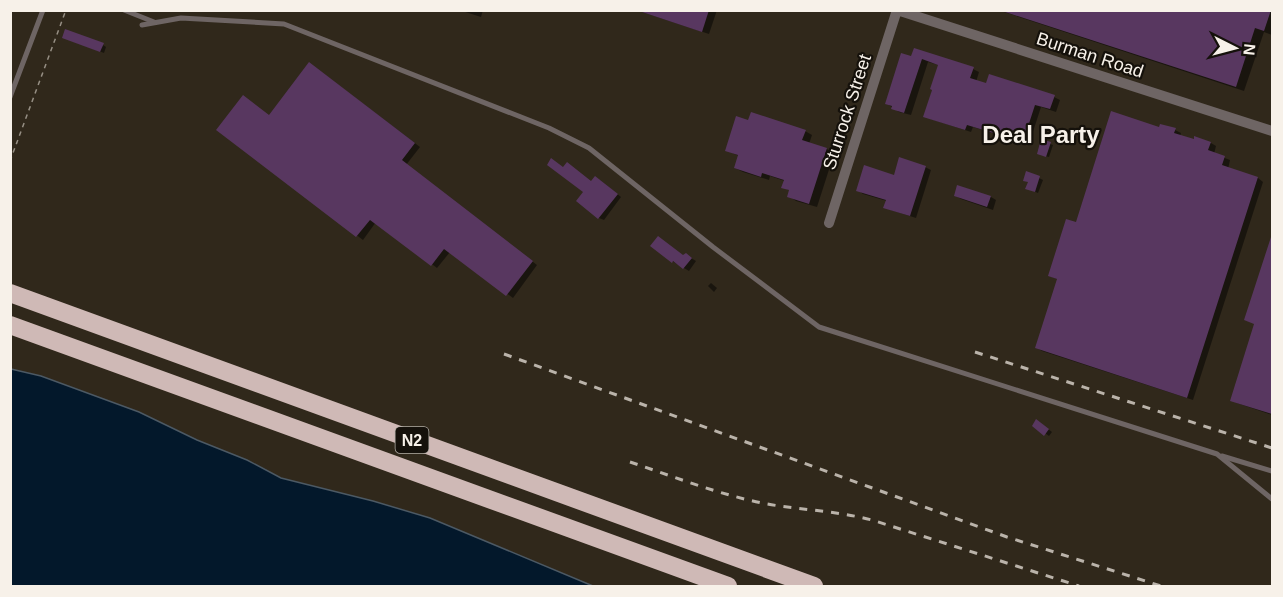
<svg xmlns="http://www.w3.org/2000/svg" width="1283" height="597" viewBox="0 0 1283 597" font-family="Arial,sans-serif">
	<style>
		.water { fill: #03182b; stroke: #4c5964; stroke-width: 1.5 }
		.shadow { fill: #0007 }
		.building { fill: #583760 }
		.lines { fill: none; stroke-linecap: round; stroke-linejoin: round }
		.path { stroke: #968f84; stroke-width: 1.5; stroke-dasharray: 4.5 4.5; stroke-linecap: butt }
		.service { stroke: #6e6564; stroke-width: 5 }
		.minor { stroke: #6e6564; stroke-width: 10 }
		.motorway { stroke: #cfb9b6; stroke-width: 18 }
		.rail { stroke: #bab3aa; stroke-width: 3; stroke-dasharray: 8 8; stroke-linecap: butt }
		.labels { text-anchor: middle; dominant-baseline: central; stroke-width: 4.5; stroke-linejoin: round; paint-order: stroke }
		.shield { fill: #15110b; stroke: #b3aea6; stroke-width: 1.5 }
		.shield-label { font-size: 16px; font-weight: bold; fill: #f7f1e9 }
		.street-label { font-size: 18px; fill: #f7f1e9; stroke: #15110b }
		.district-label { font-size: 24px; font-weight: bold; fill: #f7f1e9; stroke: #15110b }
	</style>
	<rect width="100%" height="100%" fill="#30281b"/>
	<!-- water -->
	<polygon class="water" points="11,369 41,376 139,412 197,440 247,460 281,478 373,501 430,518 593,586 11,586"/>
	<!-- shadow -->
	<g class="shadow">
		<polygon points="459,10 483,10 481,17"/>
		<polygon points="636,10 717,10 709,34"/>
		<polygon points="998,10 1272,10 1272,35 1264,32 1244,91"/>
		<polygon points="67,39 103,45 106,47 104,53"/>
		<polygon points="915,50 973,69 979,72 976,82 1054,97 1060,100 1056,112 1041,107 1029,144 973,127 971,132 931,119 925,116 939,65 928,62 911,115 899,112 886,103 912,58"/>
		<polygon points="316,68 420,147 406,165 537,265 513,298 450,252 437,268 376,222 363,240 218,130 270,116"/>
		<polygon points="1160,129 1175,130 1181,133 1180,136 1195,141 1195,138 1211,143 1216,146 1214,154 1230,160 1228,169 1258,178 1263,182 1193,400 1042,351 1037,348 1059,280 1050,276 1077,224"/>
		<polygon points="805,131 812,135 809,144 827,149 834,154 817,207 796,201 789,196 791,191 783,187 785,181 770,176 769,180 743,172 735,168 739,156 726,150"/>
		<polygon points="1042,141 1053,145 1049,157 1041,155"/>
		<polygon points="925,167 931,170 916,218 891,210 885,207 887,201 863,194 858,190"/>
		<polygon points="564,169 592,182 600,180 621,197 604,220 599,218 585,192"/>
		<polygon points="1039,178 1043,180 1038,193 1031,190"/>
		<polygon points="958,187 991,197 996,200 993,210 961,199 956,196"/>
		<polygon points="1272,237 1272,415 1237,403 1232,400 1256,324 1246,320"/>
		<polygon points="652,246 684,257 691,258 696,261 689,271 672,261"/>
		<polygon points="711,283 717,288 714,292 708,286"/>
		<polygon points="1040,423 1052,432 1049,436 1034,425"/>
	</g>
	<!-- building -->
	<g class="building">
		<polygon points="642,10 709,10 702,32 642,12"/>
		<polygon points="1005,10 1271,10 1264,31 1255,28 1236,87 1005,12"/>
		<polygon points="65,29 104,43 100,52 62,38"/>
		<polygon points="914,48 974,67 970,78 986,83 989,74 1055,95 1050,109 1035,105 1023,142 967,125 965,130 923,117 932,90 930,89 938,65 922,59 904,113 891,109 892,106 885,104 901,53 911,56"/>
		<polygon points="309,62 415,143 402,160 533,261 506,296 444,249 431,266 370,220 356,237 216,130 243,95 269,115"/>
		<polygon points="1111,111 1159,127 1160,124 1176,128 1174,133 1194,139 1194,136 1211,142 1208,150 1225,156 1222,165 1258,177 1187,398 1035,348 1057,279 1048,276 1066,219 1076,222"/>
		<polygon points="751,112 806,130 802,140 827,148 809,204 787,197 789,190 781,188 784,180 762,173 761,177 734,168 738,155 725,151 736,116 748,120"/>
		<polygon points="1041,139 1051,142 1046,157 1037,154"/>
		<polygon points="899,157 926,166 910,216 883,208 886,200 856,191 864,165 894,175"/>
		<polygon points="551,158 563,167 567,162 591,181 595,176 618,194 598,219 576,201 583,192 547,165"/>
		<polygon points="1026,171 1040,176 1035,192 1025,189 1028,182 1023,181"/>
		<polygon points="957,185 991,196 987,207 954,196"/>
		<polygon points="658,236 683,255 686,253 692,258 683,269 673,261 672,263 650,246"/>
		<polygon points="1271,237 1272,237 1272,414 1230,401 1254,324 1244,320"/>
		<polygon points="1036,419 1049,429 1044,436 1032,426"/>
	</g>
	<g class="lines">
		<!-- path -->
		<polyline class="path" points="10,161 66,10"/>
		<!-- service -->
		<g class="service">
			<polyline points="124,10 154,22"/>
			<polyline points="142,25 181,18 284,24 549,128 589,148 713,247 819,327 1217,454 1272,499"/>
			<polyline points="10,97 43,10"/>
			<polyline points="1222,456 1272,471"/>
		</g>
		<!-- minor -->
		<polyline class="minor" points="829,223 897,10 1272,131"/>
		<!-- motorway -->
		<g class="motorway">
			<polyline points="10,293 814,586"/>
			<polyline points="10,325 728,586"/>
		</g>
		<!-- rail -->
		<g class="rail">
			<polyline points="975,352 1272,448"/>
			<polyline points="504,354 1007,537 1161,586"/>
			<path d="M 630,462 C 675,477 720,495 767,504 C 802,510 837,511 872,520 L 1079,586"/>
		</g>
	</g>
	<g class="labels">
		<!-- shield labels -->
		<rect class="shield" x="395.5" y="427" width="33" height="26" rx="4.5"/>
		<g class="shield-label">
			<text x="412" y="440">N2</text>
		</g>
		<!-- street labels -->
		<g class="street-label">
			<text transform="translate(1090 55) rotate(18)">Burman Road</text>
			<text transform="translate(847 112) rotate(-72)">Sturrock Street</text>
		</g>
		<!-- district labels -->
		<g class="district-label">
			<text x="1041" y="134">Deal Party</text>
		</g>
	</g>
	<!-- border -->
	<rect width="1283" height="597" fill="none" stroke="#f7f1e9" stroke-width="24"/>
	<!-- north arrow -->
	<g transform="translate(1235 48) rotate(96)" stroke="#15110b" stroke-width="4.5" paint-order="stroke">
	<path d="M0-4.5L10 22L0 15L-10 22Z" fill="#f7f1e9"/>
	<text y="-9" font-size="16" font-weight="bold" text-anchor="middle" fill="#f7f1e9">N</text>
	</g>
</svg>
